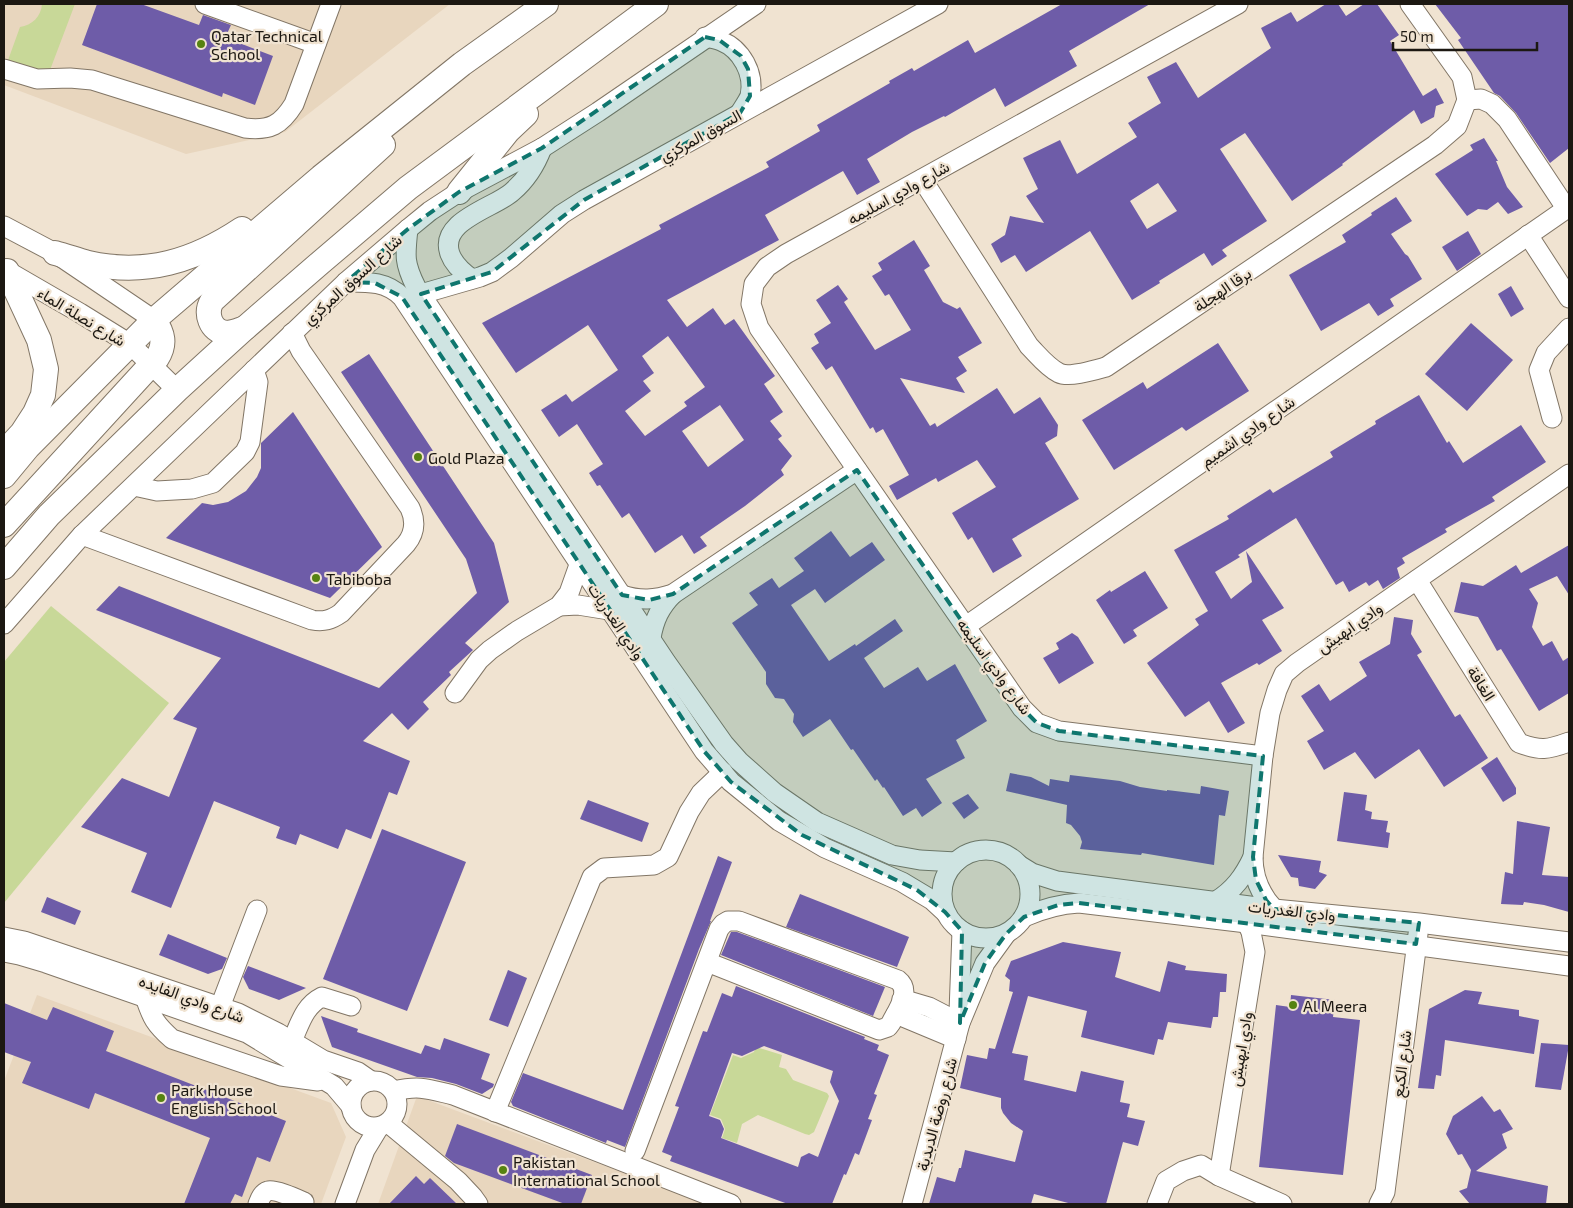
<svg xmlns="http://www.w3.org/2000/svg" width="1573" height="1208" viewBox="0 0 1573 1208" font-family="'Exo 2',Vazirmatn,sans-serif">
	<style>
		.built { fill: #e8d6be }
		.green { fill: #c8d898 }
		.building { fill: #6e5ca8; fill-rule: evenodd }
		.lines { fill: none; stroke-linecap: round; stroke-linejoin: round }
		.minor-casing { stroke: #827666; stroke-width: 21 }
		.major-casing { stroke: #827666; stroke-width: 26 }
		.minor { stroke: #fff; stroke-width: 19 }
		.major { stroke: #fff; stroke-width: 24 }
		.marked { fill: #0f766e; fill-opacity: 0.2; stroke: #0f766e; stroke-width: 4; stroke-dasharray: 10 6; stroke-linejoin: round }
		.poi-dot { fill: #568311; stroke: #f0e3d1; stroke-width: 2 }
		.labels { text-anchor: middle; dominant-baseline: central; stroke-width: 4.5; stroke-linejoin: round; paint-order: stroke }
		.poi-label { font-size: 16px; fill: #1c1812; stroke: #f0e3d1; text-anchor: start }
		.street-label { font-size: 16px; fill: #1c1812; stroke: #f0e3d1 }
	</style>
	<rect width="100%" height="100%" fill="#f0e3d1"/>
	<!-- built -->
	<g class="built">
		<polygon points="4,4 450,4 285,132 186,154 4,85"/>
		<polygon points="37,995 331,1103 346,1137 321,1204 4,1204 4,1081"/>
		<polygon points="417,1096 707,1204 378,1204"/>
	</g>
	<!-- green -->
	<g class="green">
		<path d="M 42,4 L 75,4 L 47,78 L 7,63 L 20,27 C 32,25 41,17 42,4 Z"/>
		<polygon points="51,606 169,703 4,903 4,662"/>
		<polygon points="756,1047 782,1055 779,1067 786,1069 793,1080 827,1093 829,1096 828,1099 814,1132 809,1135 805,1134 758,1115 742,1124 737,1143 722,1138 725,1129 721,1119 710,1115 733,1055 741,1058 754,1052"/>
	</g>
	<!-- building -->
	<g class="building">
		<polygon points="97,4 141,4 199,25 203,15 231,25 226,36 243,42 242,44 273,56 255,105 223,93 222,97 82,45"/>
		<path d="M 1062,4 L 1150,4 L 1069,51 L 1077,66 L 1005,107 L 995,88 L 945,117 L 944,116 L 912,132 L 867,159 L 880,182 L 857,195 L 843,171 L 765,215 L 779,240 L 667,300 L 687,327 L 713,308 L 725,325 L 734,319 L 775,376 L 764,384 L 783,412 L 770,421 L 782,436 L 778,439 L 792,456 L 781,470 L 784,475 L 745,506 L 700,537 L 707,546 L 694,554 L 682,535 L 655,553 L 629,513 L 622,518 L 600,485 L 597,486 L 589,473 L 603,464 L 577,424 L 559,437 L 541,410 L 566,394 L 572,402 L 618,370 L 588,325 L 516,373 L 482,323 L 661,229 L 659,225 L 769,167 L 766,162 L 820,131 L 817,125 L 890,83 L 889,81 L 912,68 L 914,71 L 968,40 L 975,53 ZM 668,336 L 705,387 L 684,402 L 687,406 L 645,436 L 625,411 L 651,391 L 643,381 L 654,373 L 642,356 ZM 720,405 L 744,440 L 708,467 L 682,431 Z"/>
		<path d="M 1326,4 L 1338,4 L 1346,16 L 1364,4 L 1377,4 L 1399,35 L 1390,41 L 1423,96 L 1436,88 L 1444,103 L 1436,106 L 1434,117 L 1421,124 L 1414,110 L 1342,164 L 1343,165 L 1292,201 L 1245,133 L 1220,149 L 1267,221 L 1222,250 L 1227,256 L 1212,266 L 1204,253 L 1159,281 L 1160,283 L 1132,300 L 1090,231 L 1026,272 L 1015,255 L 1001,263 L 991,244 L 1005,235 L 1010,216 L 1044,223 L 1026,196 L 1038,189 L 1023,158 L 1060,140 L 1077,174 L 1137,137 L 1128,123 L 1161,103 L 1147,77 L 1176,62 L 1198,98 L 1271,48 L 1261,28 L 1291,12 L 1297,22 ZM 1158,183 L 1177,211 L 1147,229 L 1130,201 Z"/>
		<polygon points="1435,4 1569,4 1569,148 1550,163 1516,113 1500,96 1494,93 1458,40 1461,38"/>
		<polygon points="1484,138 1498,161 1496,161 1507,187 1523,207 1508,214 1498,202 1487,210 1478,209 1467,216 1435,174 1473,150 1470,145"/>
		<polygon points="1396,197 1412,221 1391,234 1405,254 1408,256 1422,279 1390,299 1394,306 1378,316 1369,303 1321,331 1289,275 1346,242 1342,235 1372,215 1371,213"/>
		<polygon points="1468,231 1481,254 1457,271 1442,247"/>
		<polygon points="914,240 930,266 924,270 943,302 957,309 960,307 982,343 958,357 967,371 956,378 965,393 900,378 930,426 935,423 937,427 997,388 1014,414 1040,397 1058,425 1057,436 1045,443 1079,499 1012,539 1022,556 993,573 972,537 968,540 952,513 996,487 977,460 938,482 936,478 897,500 889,486 909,475 883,429 876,433 873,427 870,429 832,366 826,370 811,348 819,343 814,334 831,323 816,300 838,285 848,299 844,302 875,350 911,330 889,294 885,296 872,276 882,270 878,263"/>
		<polygon points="1511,286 1524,309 1511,317 1498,294"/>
		<polygon points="1471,323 1513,360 1467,411 1425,374"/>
		<polygon points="1218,343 1249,391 1186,431 1182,427 1114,470 1082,420 1143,382 1147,389"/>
		<polygon points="369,354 494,543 509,602 465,643 473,650 449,672 451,675 423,702 429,709 408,730 392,713 363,741 410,761 397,795 389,792 371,839 346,829 338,849 300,834 296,845 276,838 280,827 214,801 171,908 131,892 147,853 81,827 122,778 169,797 197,728 173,719 221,658 96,610 119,586 379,688 477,593 466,559 341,372"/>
		<polygon points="1419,395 1447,443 1449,441 1463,463 1521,425 1546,462 1492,497 1495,501 1445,529 1447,532 1402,558 1405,563 1397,568 1400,578 1383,589 1378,580 1369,586 1366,582 1349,592 1343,581 1336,585 1296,518 1238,555 1240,557 1215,572 1231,599 1252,582 1246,551 1284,608 1262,620 1282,651 1259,665 1257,663 1221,683 1245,723 1228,733 1209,701 1185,717 1147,663 1199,625 1195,619 1208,611 1174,550 1229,519 1227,516 1270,489 1273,493 1333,457 1330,452 1376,424 1375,421"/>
		<polygon points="293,412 382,547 330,598 166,538 202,503 213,505 228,502 246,491 257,477 261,468 261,443"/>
		<polygon points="831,531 850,557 872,542 885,560 825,603 815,589 791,605 829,661 855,644 856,646 895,619 903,631 864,658 884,688 918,667 927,681 955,664 987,721 956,740 965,758 926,779 942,803 922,817 916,808 903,816 884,787 883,788 877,779 875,781 853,749 851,750 830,719 803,737 793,722 794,714 784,699 775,698 766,684 766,672 732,623 758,605 749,593 772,578 779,588 804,571 794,558"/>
		<polygon points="1569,545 1569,595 1557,576 1529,589 1538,603 1532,627 1543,646 1552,641 1563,661 1569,657 1569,693 1539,711 1501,649 1497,651 1478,617 1454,612 1461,582 1483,586 1516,565 1521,573"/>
		<polygon points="1145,571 1168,608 1133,630 1137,636 1124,644 1096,600 1110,590 1111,592"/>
		<polygon points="1394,617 1413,620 1411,634 1422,652 1417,655 1455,717 1460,714 1488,758 1444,787 1419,749 1375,779 1355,752 1324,770 1307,741 1324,731 1301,696 1319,684 1330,701 1367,676 1359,662 1390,644"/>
		<polygon points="1072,633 1078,637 1094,663 1059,684 1043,658 1059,649 1056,643"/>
		<polygon points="1497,757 1516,788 1516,794 1503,802 1481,768"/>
		<polygon points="1010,773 1031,777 1049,786 1050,779 1069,782 1070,775 1120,781 1140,787 1167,791 1167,790 1200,794 1201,786 1229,791 1225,816 1219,815 1214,865 1142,853 1141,855 1080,849 1082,842 1080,836 1071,825 1066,823 1067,805 1006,791"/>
		<polygon points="1344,792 1367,795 1365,810 1372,812 1371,819 1388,821 1386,832 1390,833 1388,848 1337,841"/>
		<polygon points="968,794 979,808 964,819 952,803"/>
		<polygon points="588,800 649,823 642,842 580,819"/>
		<polygon points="1517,821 1550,827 1542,875 1569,877 1569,912 1544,905 1524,902 1523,905 1501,904 1505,872 1513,874"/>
		<polygon points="382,829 466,862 407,1011 323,979"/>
		<polygon points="1278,855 1321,861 1319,872 1327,875 1315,889 1299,886 1298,878 1291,877"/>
		<polygon points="718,856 732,862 710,921 711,921 699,949 625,1147 607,1140 606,1143 513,1106 511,1102 523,1073 623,1110"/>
		<polygon points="800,894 909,937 897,967 786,927"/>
		<polygon points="47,897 81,911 75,925 41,912"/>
		<polygon points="731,932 737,932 885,987 873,1016 721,955"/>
		<polygon points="168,934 227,958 222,969 208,974 159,955"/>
		<polygon points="1063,942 1121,952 1115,977 1160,992 1168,961 1186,966 1185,970 1227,974 1226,992 1220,992 1218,1017 1213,1017 1211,1028 1168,1022 1163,1040 1158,1039 1154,1055 1081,1037 1087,1011 1028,996 1012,1053 1028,1056 1024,1080 1076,1092 1081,1071 1124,1081 1120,1102 1130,1104 1127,1117 1145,1121 1138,1146 1123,1142 1106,1204 1072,1204 1034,1194 1031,1204 929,1204 937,1177 955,1182 959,1168 961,1168 965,1150 1015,1162 1023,1131 1011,1123 1003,1113 1001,1108 1001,1098 960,1088 967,1055 987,1059 989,1048 995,1049 1013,992 1009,991 1010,980 1005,976 1011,961"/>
		<polygon points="248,966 306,988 279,1000 249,989 243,977"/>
		<polygon points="508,970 527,978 508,1027 489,1020"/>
		<path d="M 736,986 L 865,1037 L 864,1039 L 879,1045 L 877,1050 L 889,1055 L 874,1094 L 877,1095 L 868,1119 L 872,1120 L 859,1155 L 855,1153 L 846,1175 L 844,1174 L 832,1204 L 788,1204 L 670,1161 L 672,1156 L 662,1152 L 679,1107 L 675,1106 L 703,1031 L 707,1032 L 722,993 L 732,997 ZM 764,1046 L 833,1071 L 830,1082 L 839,1101 L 818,1157 L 809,1153 L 801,1157 L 798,1167 L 721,1138 L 724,1129 L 720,1120 L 709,1116 L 732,1053 L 742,1056 Z"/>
		<polygon points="1465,990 1482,992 1478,1004 1519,1010 1519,1016 1539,1020 1534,1054 1445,1040 1441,1076 1436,1075 1434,1089 1418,1088 1429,1009"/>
		<polygon points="1291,995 1335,1000 1333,1017 1360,1020 1343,1175 1259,1167 1276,1005 1290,1007"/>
		<polygon points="4,1003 47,1020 53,1007 114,1031 106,1051 286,1121 270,1162 257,1157 242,1197 235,1194 230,1204 184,1204 210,1138 95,1093 89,1109 22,1083 31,1062 4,1052"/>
		<polygon points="321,1016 358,1029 357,1032 421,1054 425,1045 440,1050 444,1038 490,1054 481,1079 494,1084 493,1087 482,1094 456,1084 432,1078 417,1077 332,1047"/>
		<polygon points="1541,1043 1569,1045 1561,1090 1535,1087"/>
		<polygon points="1482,1096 1494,1112 1500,1109 1513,1129 1502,1134 1507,1148 1476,1171 1548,1186 1546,1204 1470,1204 1459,1191 1467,1188 1471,1170 1462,1154 1458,1155 1446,1134 1453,1116"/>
		<polygon points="457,1124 592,1175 581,1204 565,1204 454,1163 445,1156"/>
		<polygon points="416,1176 424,1184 430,1178 457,1204 389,1204"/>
	</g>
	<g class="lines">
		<defs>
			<g id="minor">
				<polyline points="205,4 316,44"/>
				<polyline points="1238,4 786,254 767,267 754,284 751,304 759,328 1022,708 1037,723 1059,731 1263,756"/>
				<path d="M 705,37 C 710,38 716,39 721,41 C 741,49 755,73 750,96 C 748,101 743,108 740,113"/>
				<path d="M 4,69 L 37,79 L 70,78 L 92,80 L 245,128 C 270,131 281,125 294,104 L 331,4"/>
				<polyline points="1467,100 1481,99 1492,104 1507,119 1566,208"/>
				<path d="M 922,179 L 1029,346 C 1038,355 1047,367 1059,373 C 1069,378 1095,370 1106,367 L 1435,145 L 1457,126 L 1467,100 L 1462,77 L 1410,4"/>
				<polyline points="4,226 55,253 154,320"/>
				<path d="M 408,229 C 405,256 404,263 416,287 L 666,662 L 724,744 L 739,761 L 775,793 L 817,822 L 892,855 L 920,860 L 956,862"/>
				<polyline points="1528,235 1569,298"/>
				<polyline points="4,269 80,313 130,344 177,390"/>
				<path d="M 472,279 C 462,272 454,265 450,254 C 438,221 494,208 512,192 C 526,180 536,164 542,148"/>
				<path d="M 346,282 C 367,282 386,281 402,297 L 704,751 L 731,782 L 779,821 L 825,848 L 902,882 L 932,900 L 945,912"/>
				<polyline points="421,294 480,277 492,272 511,258 562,214 584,200 938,4"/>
				<polyline points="1552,418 1539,370 1546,353 1569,328"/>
				<polyline points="134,486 157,491 192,489 213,483 245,452 250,442 258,382 254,370"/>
				<path d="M 82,535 L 312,620 C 324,622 331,620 341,613 L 406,544 C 415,533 416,521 410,508 L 301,351 L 292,333"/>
				<path d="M 1417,580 L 1519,743 C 1541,751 1547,750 1569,742"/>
				<path d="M 622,595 C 640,601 655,600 673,594 L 857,470"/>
				<polyline points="559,606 578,605 609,610"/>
				<polyline points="4,624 82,535 346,282 408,229 430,211 459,192 542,148 598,112 756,4"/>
				<polyline points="966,626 1569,207"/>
				<path d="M 651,638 C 654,620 660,607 673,594"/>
				<polyline points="455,693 479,660 490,650 517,631 559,606 569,593 579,565"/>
				<circle cx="986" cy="894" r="44"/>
				<polyline points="1019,865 1032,873 1057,881 1274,909 1419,923 1569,942"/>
				<path d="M 1216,901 C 1234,890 1244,876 1253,857"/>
				<path d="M 1274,909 C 1260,894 1253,878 1253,857 L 1263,756 L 1270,713 L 1277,690 L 1284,674 L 1297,663 L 1569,474"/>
				<path d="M 1024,917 C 1042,909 1059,904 1079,903 L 1247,923 L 1569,966"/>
				<polyline points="4,937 24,941 238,1013 278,1033 323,1060 358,1072 371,1081"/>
				<polyline points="4,952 19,955 46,963 247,1033 334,1086 351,1106"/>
				<path d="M 145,997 C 152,1018 155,1024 172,1039 L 281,1076 L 318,1081"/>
				<polyline points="902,999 929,1007 960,1023"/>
				<polyline points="220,1007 257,910"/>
				<polyline points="959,1012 962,931"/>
				<polyline points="896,1014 956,1039"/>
				<path d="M 292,1041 C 300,1024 304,1006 322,997 L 351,1006"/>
				<circle cx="374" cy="1104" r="23"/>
				<path d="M 394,1091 C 420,1085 428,1089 453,1095 L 731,1204"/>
				<polyline points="495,1112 592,877 604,868 654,865 668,857 689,812 701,793 723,772"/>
				<polyline points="388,1123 458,1181 473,1197 478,1204"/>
				<path d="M 635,1151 L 719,929 L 723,924 L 728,921 L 739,921 L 898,980 C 912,991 897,1011 891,1023 L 888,1027 L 879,1030 L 707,962"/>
				<polyline points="1219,1176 1255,952 1251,932 1247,923"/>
				<path d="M 258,1204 C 260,1199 262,1193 268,1191 C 275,1189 297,1199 304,1202 L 303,1204"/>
				<polyline points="345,1204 365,1150 379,1127"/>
				<polyline points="912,1204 960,1023 985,963 1006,934"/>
				<polyline points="1157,1204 1166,1181 1183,1171 1201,1165 1219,1176 1282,1204"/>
				<polyline points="1379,1204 1385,1192 1418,934"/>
			</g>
			<g id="major">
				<polyline points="459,192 508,131 526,114"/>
				<path d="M 55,253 C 66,256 77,260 88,263 C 146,276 194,261 242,229"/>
				<polyline points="7,271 39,340 46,369 43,395 35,413 22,433 8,448"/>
				<path d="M 245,328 C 239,330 233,333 226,333 C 210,331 205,313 212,301 L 383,145"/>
				<polyline points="4,476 28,447 154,320 321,177 462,64 546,4"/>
				<path d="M 4,525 L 157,358 C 166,344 163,333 154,320"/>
				<polyline points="4,567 49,515 177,390 245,328 320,263 408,188 656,4"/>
			</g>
		</defs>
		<!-- minor casing -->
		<use href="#minor" class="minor-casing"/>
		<!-- major casing -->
		<use href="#major" class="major-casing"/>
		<!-- minor -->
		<use href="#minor" class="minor"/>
		<!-- major -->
		<use href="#major" class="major"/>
	</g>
	<!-- marked area -->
	<path class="marked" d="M 705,37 L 719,40 L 741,56 L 748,69 L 750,96 L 740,113 L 584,200 L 492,272 L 421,294 L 622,595 L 649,600 L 673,594 L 857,470 L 1022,708 L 1037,723 L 1059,731 L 1263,756 L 1253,857 L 1256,880 L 1266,900 L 1274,909 L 1419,923 L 1416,944 L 1079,903 L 1058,905 L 1024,917 L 1006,934 L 985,963 L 960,1023 L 962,931 L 945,912 L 917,890 L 802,835 L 731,782 L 704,751 L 402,297 L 375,283 L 346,282 L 408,229 L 459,192 L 542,148 Z"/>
	<!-- markers -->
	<g class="poi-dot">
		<circle cx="201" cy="44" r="5"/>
		<circle cx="418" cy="457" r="5"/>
		<circle cx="316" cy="578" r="5"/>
		<circle cx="1293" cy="1005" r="5"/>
		<circle cx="161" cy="1098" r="5"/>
		<circle cx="503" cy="1170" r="5"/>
	</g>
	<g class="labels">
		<!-- poi labels -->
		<g class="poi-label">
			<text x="211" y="35">Qatar Technical<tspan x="211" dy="18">School</tspan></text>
			<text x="428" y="457">Gold Plaza</text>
			<text x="326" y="578">Tabiboba</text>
			<text x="1303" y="1005">Al Meera</text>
			<text x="171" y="1089">Park House<tspan x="171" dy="18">English School</tspan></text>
			<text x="513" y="1161">Pakistan<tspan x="513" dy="18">International School</tspan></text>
		</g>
		<!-- street labels -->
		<g class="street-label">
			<text transform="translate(700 135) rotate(-29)">السوق المركزي</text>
			<text transform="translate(898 192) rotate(-29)">شارع وادي اسليمه</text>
			<text transform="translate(352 279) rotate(-42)">شارع السوق المركزي</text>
			<text transform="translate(1222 289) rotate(-34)">برقا الهجلة</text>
			<text transform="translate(82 316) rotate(31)">شارع نصلة الماء</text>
			<text transform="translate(1247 431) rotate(-35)">شارع وادي اشميم</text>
			<text transform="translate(617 621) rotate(56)">وادي الغدريات</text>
			<text transform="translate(1349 627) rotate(-35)">وادي ابهيش</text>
			<text transform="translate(995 666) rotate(54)">شارع وادي اسليمه</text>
			<text transform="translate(1482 683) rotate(58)">الغافة</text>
			<text transform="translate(1292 910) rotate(6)">وادي الغدريات</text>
			<text transform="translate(192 998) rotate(20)">شارع وادي الفايده</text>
			<text transform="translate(1240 1049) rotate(-81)">وادي ابهيش</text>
			<text transform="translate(1401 1064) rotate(-83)">شارع الكبع</text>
			<text transform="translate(936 1114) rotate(-75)">شارع روضة الدبدبة</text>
		</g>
	</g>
	<!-- border -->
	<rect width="1573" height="1208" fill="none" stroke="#1c1812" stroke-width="10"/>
	<!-- scale -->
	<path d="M1393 42v8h144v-8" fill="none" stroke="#1c1812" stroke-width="2.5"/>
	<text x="1400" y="42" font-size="15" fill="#1c1812" stroke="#f0e3d1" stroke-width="4" paint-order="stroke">50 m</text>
</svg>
